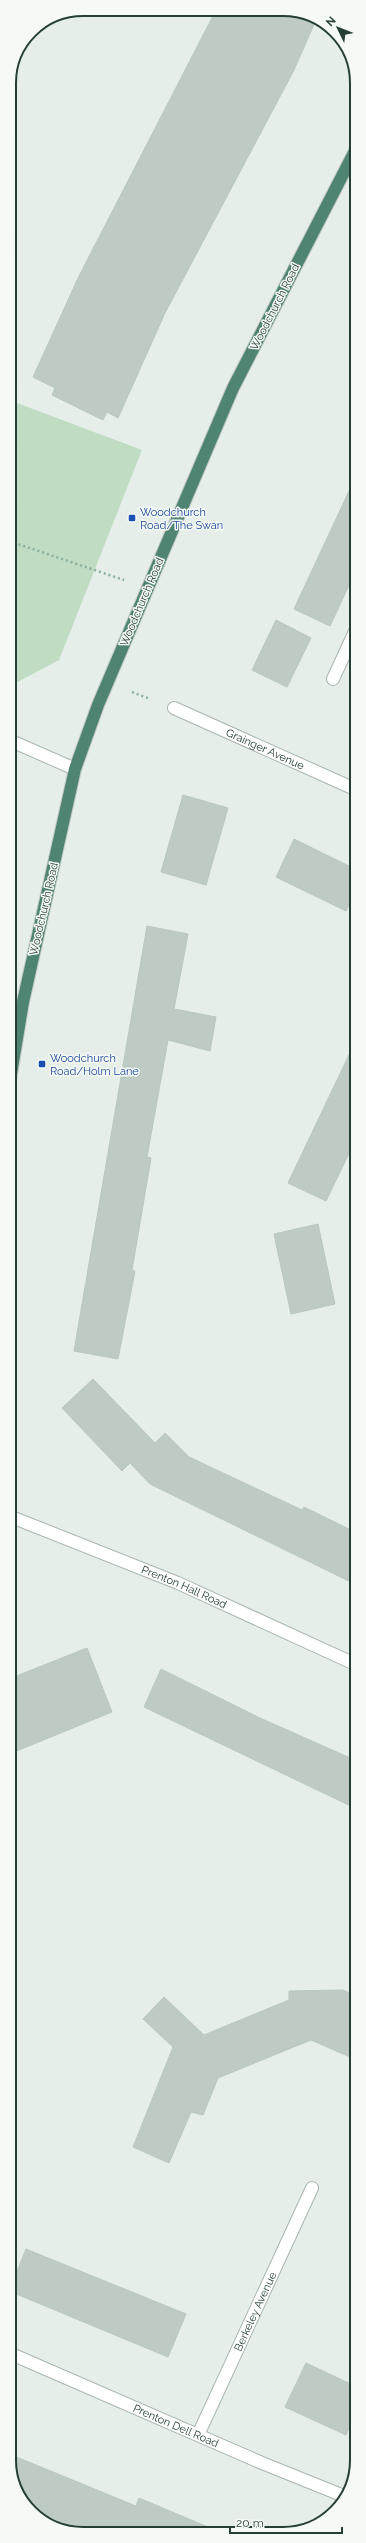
<svg xmlns="http://www.w3.org/2000/svg" width="366" height="2543" viewBox="0 0 366 2543" font-family="Raleway,sans-serif">
	<style>
		.green { fill: #c0ddc4 }
		.building { fill: #becbc4; stroke: #b8c7bf }
		.lines { fill: none; stroke-linecap: round; stroke-linejoin: round }
		.service-casing { stroke: #a8b6af; stroke-width: 14 }
		.minor-casing { stroke: #a8b6af; stroke-width: 14 }
		.tertiary-casing { stroke: #a8b6af; stroke-width: 14 }
		.trunk-casing { stroke: #c2c9c6; stroke-width: 14 }
		.path { stroke: #88af9e; stroke-width: 2.5; stroke-dasharray: 2 3; stroke-linecap: butt }
		.service { stroke: #fff; stroke-width: 12 }
		.minor { stroke: #fff; stroke-width: 12 }
		.tertiary { stroke: #fff; stroke-width: 12 }
		.trunk { stroke: #508472; stroke-width: 12 }
		.transit-dot { fill: #1a4fb4; stroke: #f6faf7; stroke-width: 1.5 }
		.labels { text-anchor: middle; dominant-baseline: central; stroke-width: 3; stroke-linejoin: round; paint-order: stroke }
		.street-label { font-size: 11px; fill: #253f35; stroke: #f6faf7 }
		.transit-label { font-size: 11px; fill: #164399; stroke: #f6faf7; text-anchor: start }
		.rim { fill: none; stroke: #253f35; stroke-width: 2 }
	</style>
	<rect width="100%" height="100%" fill="#e5eee9"/>
	<!-- green -->
	<polygon class="green" points="9,400 142,450 59,660 10,686"/>
	<!-- building -->
	<g class="building">
		<polygon points="216,10 302,11 316,20 293,72 165,313 118,418 107,412 103,420 52,395 55,388 33,377 79,276"/>
		<polygon points="357,474 357,568 330,626 294,609"/>
		<polygon points="276,620 311,638 287,687 252,670"/>
		<polygon points="183,795 228,808 206,885 161,872"/>
		<polygon points="294,839 357,870 357,889 346,911 276,877"/>
		<polygon points="147,926 188,934 174,1009 216,1017 210,1051 168,1040 147,1157 151,1158 132,1270 135,1271 118,1359 74,1351"/>
		<polygon points="357,1038 357,1137 326,1201 288,1183"/>
		<polygon points="318,1224 335,1304 291,1314 274,1234"/>
		<polygon points="93,1379 155,1443 165,1433 189,1457 302,1510 304,1507 357,1533 357,1585 150,1484 130,1463 122,1471 62,1408"/>
		<polygon points="87,1648 112,1712 9,1754 9,1679"/>
		<polygon points="161,1669 260,1718 357,1761 357,1809 144,1707"/>
		<polygon points="343,1990 357,1996 357,2060 311,2040 218,2078 203,2115 191,2112 169,2163 133,2147 173,2047 143,2019 164,1997 204,2035 289,2000 289,1991"/>
		<polygon points="26,2249 186,2314 168,2357 9,2291"/>
		<polygon points="306,2363 357,2387 357,2410 346,2435 285,2407"/>
		<polygon points="9,2454 136,2506 139,2498 222,2533 64,2532 27,2509 9,2465"/>
	</g>
	<g class="lines">
		<defs>
			<polyline id="service" points="333,679 357,627"/>
			<g id="minor">
				<path id="s1" d="M 174,708 L 357,790"/>
				<polyline points="9,740 75,769"/>
				<path id="s2" d="M 9,2353 L 262,2463 L 344,2496"/>
				<path id="s3" d="M 198,2435 L 312,2188"/>
			</g>
			<g id="tertiary">
				<path id="s4" d="M 9,1516 L 178,1583 L 357,1665"/>
			</g>
			<polyline id="trunk" points="9,1086 23,1002 75,769 98,705 233,388 357,147"/>
		</defs>
		<!-- service casing -->
		<use href="#service" class="service-casing"/>
		<!-- minor casing -->
		<use href="#minor" class="minor-casing"/>
		<!-- tertiary casing -->
		<use href="#tertiary" class="tertiary-casing"/>
		<!-- trunk casing -->
		<use href="#trunk" class="trunk-casing"/>
		<!-- path -->
		<g class="path">
			<polyline points="9,541 124,580"/>
			<polyline points="132,692 150,699"/>
		</g>
		<!-- service -->
		<use href="#service" class="service"/>
		<!-- minor -->
		<use href="#minor" class="minor"/>
		<!-- tertiary -->
		<use href="#tertiary" class="tertiary"/>
		<!-- trunk -->
		<use href="#trunk" class="trunk"/>
	</g>
	<!-- markers -->
	<g class="transit-dot">
		<rect x="128" y="514" width="8" height="8" rx="2"/>
		<rect x="38" y="1060" width="8" height="8" rx="2"/>
	</g>
	<g class="labels">
		<!-- street labels -->
		<g class="street-label">
			<text transform="translate(275 307) rotate(-63)">Woodchurch Road</text>
			<text transform="translate(142 602) rotate(-67)">Woodchurch Road</text>
			<text stroke="none"><textPath href="#s1" startOffset="100">Grainger Avenue</textPath></text>
			<text transform="translate(44 909) rotate(-77)">Woodchurch Road</text>
			<text stroke="none"><textPath href="#s4" startOffset="189">Prenton Hall Road</textPath></text>
			<text stroke="none"><textPath href="#s3" startOffset="136">Berkeley Avenue</textPath></text>
			<text stroke="none"><textPath href="#s2" startOffset="182">Prenton Dell Road</textPath></text>
		</g>
		<!-- transit labels -->
		<g class="transit-label">
			<text x="140" y="512">Woodchurch<tspan x="140" dy="13">Road/The Swan</tspan></text>
			<text x="50" y="1058">Woodchurch<tspan x="50" dy="13">Road/Holm Lane</tspan></text>
		</g>
	</g>
	<!-- crop -->
	<path d="M0 0H366V2543H0ZM83 16H283A67 67 0 0 1 350 83V2460A67 67 0 0 1 283 2527H83A67 67 0 0 1 16 2460V83A67 67 0 0 1 83 16Z" fill="#f6faf7" fill-rule="evenodd"/>
	<path class="rim" d="M83 16H283A67 67 0 0 1 350 83V2460A67 67 0 0 1 283 2527H83A67 67 0 0 1 16 2460V83A67 67 0 0 1 83 16Z"/>
	<!-- north arrow -->
	<g transform="translate(338 28) rotate(313)" stroke="#f6faf7" stroke-width="3" paint-order="stroke">
	<path d="M0-3L7 15L0 10L-7 15Z" fill="#253f35"/>
	<text y="-6" font-size="11" font-weight="bold" text-anchor="middle" fill="#253f35">N</text>
	</g>
	<!-- scale -->
	<path d="M230 2527v6h112v-6" fill="none" stroke="#253f35" stroke-width="2"/>
	<text x="236" y="2527" font-size="12" fill="#253f35" stroke="#f6faf7" stroke-width="3" paint-order="stroke">20 m</text>
</svg>
